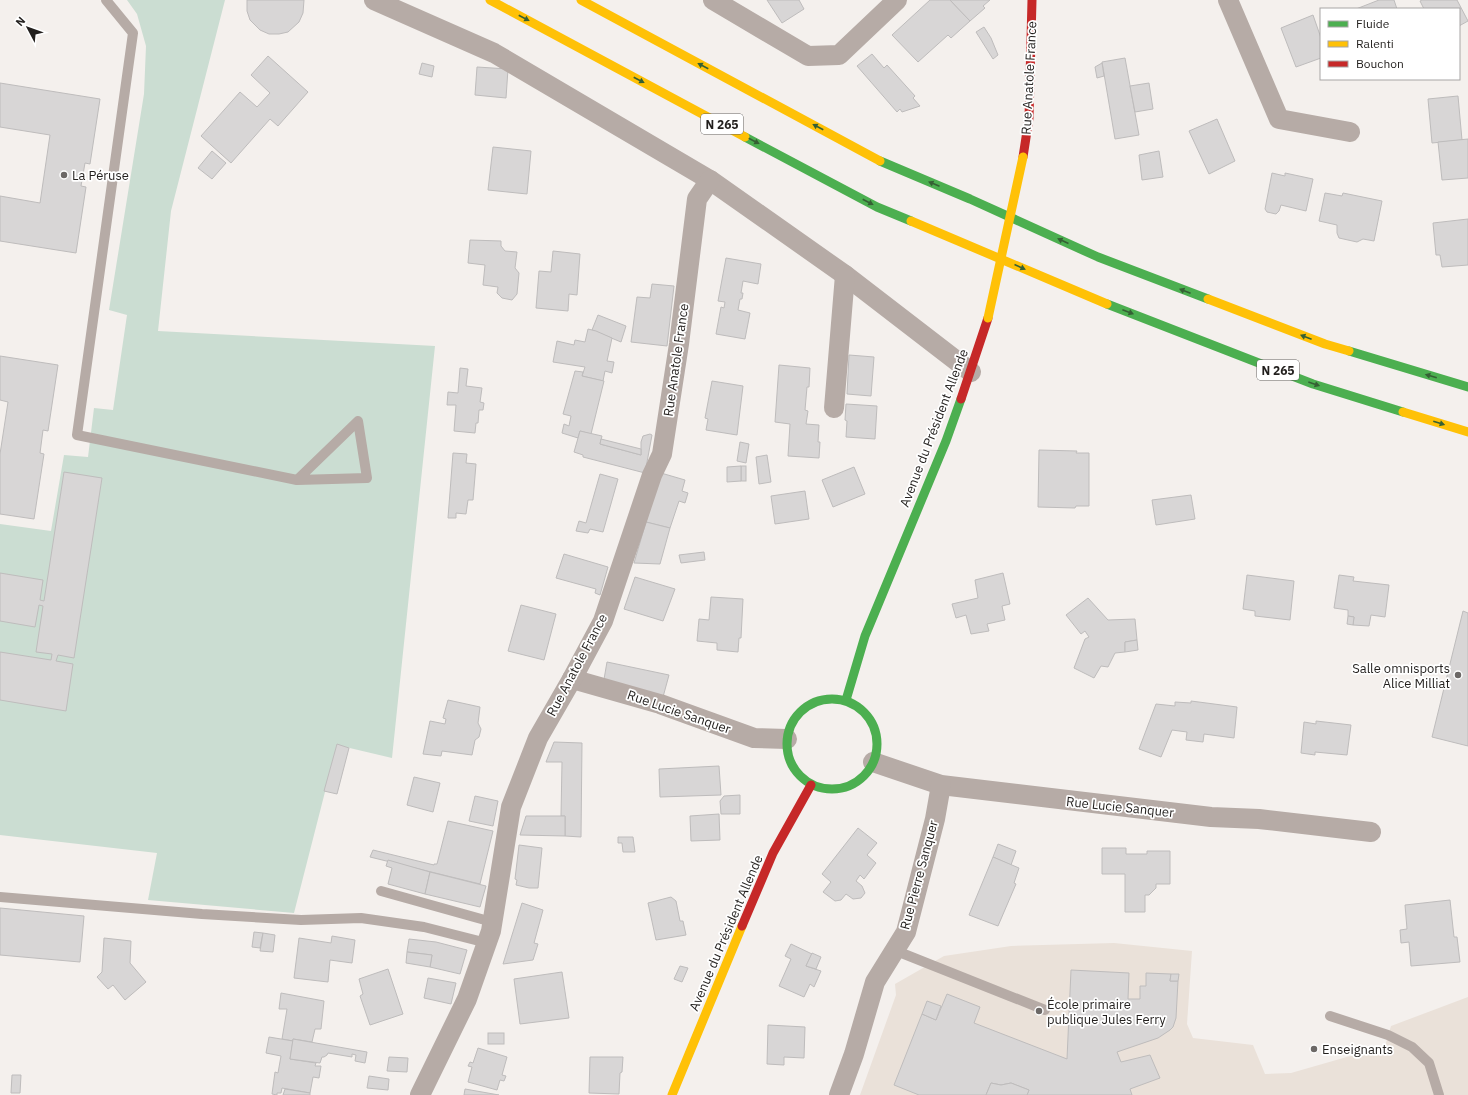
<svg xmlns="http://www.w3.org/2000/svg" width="1468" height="1095" viewBox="0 0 1468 1095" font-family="'IBM Plex Sans',sans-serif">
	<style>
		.built { fill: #eae1d9 }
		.green { fill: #cbddd2 }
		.building { fill: #d8d6d6; stroke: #bebcbc }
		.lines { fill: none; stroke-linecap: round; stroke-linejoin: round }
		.lane { stroke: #b6aba6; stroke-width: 10 }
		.street { stroke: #b6aba6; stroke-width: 20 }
		.fast { stroke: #4caf50; stroke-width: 9 }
		.slow { stroke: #ffc107; stroke-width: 9 }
		.jam { stroke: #c62828; stroke-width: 9 }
		.slow-bridge { stroke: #ffc107; stroke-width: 9 }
		.oneway { fill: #356034 }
		.poi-dot { fill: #6c6866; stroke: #fff; stroke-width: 1.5 }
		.labels { text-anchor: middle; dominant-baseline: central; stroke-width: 3.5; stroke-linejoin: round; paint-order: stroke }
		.shield { fill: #fff; stroke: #646261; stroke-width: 1 }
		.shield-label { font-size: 12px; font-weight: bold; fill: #221f1d }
		.street-label { font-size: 13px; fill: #221f1d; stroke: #fff }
		.poi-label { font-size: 13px; fill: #221f1d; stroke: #fff; text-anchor: start }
	</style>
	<rect width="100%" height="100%" fill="#f4f0ed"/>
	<!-- built -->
	<polygon class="built" points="1114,943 1192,951 1187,1024 1193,1038 1253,1045 1265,1074 1291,1073 1385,1046 1391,1026 1468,997 1468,1095 860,1095 896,995 895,984 944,956 1011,946"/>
	<!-- green -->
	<polygon class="green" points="127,0 225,0 171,211 158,331 435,346 392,758 337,745 294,913 148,900 157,853 0,835 0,524 51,531 64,455 88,457 94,408 113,410 127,315 109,310 144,94 146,46 137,14"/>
	<!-- building -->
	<g class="building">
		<polygon points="247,0 304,0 303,13 299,22 288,32 279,34 269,34 260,30 250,20 247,11"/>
		<polygon points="767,0 799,0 804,9 782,23"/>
		<polygon points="930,0 950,0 970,21 951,38 948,35 918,62 892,35"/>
		<polygon points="950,0 990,0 983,6 985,8 970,21"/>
		<polygon points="1379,0 1394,0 1397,9 1356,9"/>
		<polygon points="1422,0 1457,0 1468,21 1459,26 1459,9 1424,9 1420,1"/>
		<polygon points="1313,15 1321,38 1321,58 1296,67 1281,28"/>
		<polygon points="984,27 991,38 998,55 993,59 976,32"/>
		<polygon points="872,54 884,68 887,65 915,96 913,98 920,106 902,112 900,109 897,112 857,66"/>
		<polygon points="268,56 308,92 278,126 270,119 231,163 201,136 240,92 257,107 270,93 251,75"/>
		<polygon points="1125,58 1139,135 1115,139 1102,62"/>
		<polygon points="422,63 434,66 432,77 419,74"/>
		<polygon points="1102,63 1104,76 1097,78 1095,67"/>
		<polygon points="477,67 508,69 506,98 475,95"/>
		<polygon points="0,83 100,99 90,164 85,163 81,186 86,187 76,253 0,241 0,196 40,203 50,135 0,127"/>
		<polygon points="1149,83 1153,109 1135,112 1130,86"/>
		<polygon points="1458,96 1462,140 1432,143 1428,99"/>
		<polygon points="1217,119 1235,161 1209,174 1189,131"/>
		<polygon points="1468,139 1468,178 1442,180 1438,142"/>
		<polygon points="493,147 531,151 527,194 488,190"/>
		<polygon points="212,151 226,163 212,179 198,168"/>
		<polygon points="1159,151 1163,177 1142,180 1139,155"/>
		<polygon points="1272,173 1285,176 1285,173 1313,179 1306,211 1281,205 1279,211 1276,214 1267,212 1265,209"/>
		<polygon points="1325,193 1342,196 1343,193 1382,201 1374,241 1363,239 1357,242 1339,238 1337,233 1337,225 1319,221"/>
		<polygon points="1468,219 1468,265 1442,267 1440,255 1436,255 1433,223"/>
		<polygon points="470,240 501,241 501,246 505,251 517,252 515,268 519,273 517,294 512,300 502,298 497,293 498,287 483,285 485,265 468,263"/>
		<polygon points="553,251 580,254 577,295 569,294 568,311 536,308 539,271 551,272"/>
		<polygon points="726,258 761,264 758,284 743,281 741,293 743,293 742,299 740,299 738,310 750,313 745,339 716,334 721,307 724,308 725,302 718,301"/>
		<polygon points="652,284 674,286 667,346 631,342 637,297 650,298"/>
		<polygon points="598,315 626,326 621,342 592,330"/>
		<polygon points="588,329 596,331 612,338 607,361 614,362 612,373 605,371 603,381 582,376 585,367 553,362 557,341 574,345 575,340 585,342"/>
		<polygon points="849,355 874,357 871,396 847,394"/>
		<polygon points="0,356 58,365 48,431 43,430 40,453 44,454 34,519 0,514 0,454 8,402 0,400"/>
		<polygon points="779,365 810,368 809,387 807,387 805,410 808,411 806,424 819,425 818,442 820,442 819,458 788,456 790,424 775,422"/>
		<polygon points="460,368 468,369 466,386 482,388 480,402 484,403 483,410 479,410 478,423 476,423 475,433 454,431 456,405 447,405 448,392 458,393"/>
		<polygon points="575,371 583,372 582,376 604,381 591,434 580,431 578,438 562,433 564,424 569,426 571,416 563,414"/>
		<polygon points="712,381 743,386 737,435 706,430 708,419 705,418"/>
		<polygon points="846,404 877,406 875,439 846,437 847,421 845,420"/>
		<polygon points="580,431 602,436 600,444 641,455 641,442 643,436 650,434 652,435 645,473 583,457 583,455 574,452"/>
		<polygon points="601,439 641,449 641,455 600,444"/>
		<polygon points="740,442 749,444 746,463 737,461"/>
		<polygon points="1039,450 1077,451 1076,453 1089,453 1089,506 1076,506 1075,508 1038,507"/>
		<polygon points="453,453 467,454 466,463 476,464 473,500 468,500 466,514 456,513 456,518 448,518"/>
		<polygon points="767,455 771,482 759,484 756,457"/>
		<rect x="741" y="466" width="5" height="15"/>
		<polygon points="741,466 741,481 727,482 727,467"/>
		<polygon points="854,467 865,494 833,507 822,480"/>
		<polygon points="64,472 102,478 74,658 58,655 56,661 73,664 66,711 0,700 0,652 51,660 52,654 36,652 43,606 39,605 35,627 0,621 0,573 43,580 40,600 44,601"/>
		<polygon points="661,473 685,480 682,491 688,493 685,503 679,501 670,528 646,522"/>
		<polygon points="600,474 618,479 603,532 590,529 588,533 576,531 579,521 586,523"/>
		<polygon points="805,491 809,519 775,524 771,496"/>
		<polygon points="1191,495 1195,519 1156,525 1152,500"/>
		<polygon points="646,522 670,528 660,564 634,563"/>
		<polygon points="704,552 705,560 681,563 679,555"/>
		<polygon points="564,554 608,567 600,595 595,593 596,589 556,578"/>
		<polygon points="1003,573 1010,604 1002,606 1005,620 987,624 989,631 971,634 966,615 956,618 952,604 978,598 975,580"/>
		<polygon points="1247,575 1294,581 1290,620 1255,616 1255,611 1243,609"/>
		<polygon points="1339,575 1354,577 1353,581 1389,585 1385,617 1371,615 1369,626 1353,625 1354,617 1348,616 1348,610 1334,608"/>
		<polygon points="635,577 675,589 663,621 624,609"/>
		<polygon points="711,597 743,599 741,638 739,638 738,652 717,650 717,643 697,641 699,619 709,620"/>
		<polygon points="1088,598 1108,620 1135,619 1137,640 1125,642 1125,652 1115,653 1108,667 1101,666 1094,678 1074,668 1085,639 1089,637 1085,631 1081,634 1066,615"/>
		<polygon points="521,605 556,614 544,660 508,651"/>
		<polygon points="1463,611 1468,613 1468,746 1432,737"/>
		<polygon points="1348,616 1354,617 1353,625 1347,624"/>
		<polygon points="1137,640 1138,650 1125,652 1125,642"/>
		<polygon points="607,662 669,675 663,697 603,685"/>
		<polygon points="448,700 480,707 478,723 481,729 479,737 475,740 472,755 442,751 441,756 423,754 430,721 445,724 446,719 443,718"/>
		<polygon points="1191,701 1237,707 1234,738 1204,734 1203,742 1186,740 1187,732 1172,730 1161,757 1139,749 1156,704 1175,706 1175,702 1191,703"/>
		<polygon points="1316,721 1351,725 1347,755 1315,752 1315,755 1301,753 1304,722 1316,724"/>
		<polygon points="554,742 582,743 581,837 565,836 565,816 561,816 562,762 546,762"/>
		<polygon points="337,744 349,748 337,794 324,791"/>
		<polygon points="719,766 721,795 660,797 659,769"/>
		<polygon points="414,777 440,783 433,812 407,805"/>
		<polygon points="740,795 740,814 721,814 720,801 724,796"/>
		<polygon points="475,796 498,801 493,826 469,821"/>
		<polygon points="719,814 720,840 691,841 690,816"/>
		<polygon points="526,816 565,816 565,836 520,835"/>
		<polygon points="448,821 493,831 480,884 370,857 373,850 434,865 434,864 437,864"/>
		<polygon points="858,828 877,843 867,855 876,863 864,879 860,875 856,881 862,886 865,893 861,898 853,899 846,894 841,900 835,901 823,892 831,882 822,874"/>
		<polygon points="618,837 633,837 635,852 623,852 622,843 618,843"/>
		<polygon points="998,844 1016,851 1011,865 993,857"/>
		<polygon points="519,845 542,848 538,888 529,888 516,885 517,880 515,879"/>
		<polygon points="1102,848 1126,848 1126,854 1147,854 1147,851 1170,851 1170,884 1156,884 1156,888 1149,895 1145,895 1145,912 1125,912 1125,874 1102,874"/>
		<polygon points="993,857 1019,868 1014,883 1016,884 998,926 969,915"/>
		<polygon points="388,860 430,872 425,894 388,884 392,868 386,866"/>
		<polygon points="430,872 486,886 480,907 425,894"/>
		<polygon points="671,897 676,901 680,921 683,921 686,935 656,940 648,903"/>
		<polygon points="1450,900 1454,937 1457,937 1460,962 1411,966 1409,942 1401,943 1400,930 1407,929 1405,905"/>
		<polygon points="522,903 543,910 534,943 538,944 533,960 503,964"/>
		<polygon points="0,908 84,916 80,962 0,955"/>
		<polygon points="254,932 263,933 260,948 252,947"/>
		<polygon points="263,933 275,935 273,952 260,951"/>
		<polygon points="332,936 355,940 352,963 330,960 328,982 294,978 299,938 331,943"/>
		<polygon points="104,938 131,941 130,963 146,982 125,1000 113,985 108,989 97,977 102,972"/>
		<polygon points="409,939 436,942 467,950 460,974 430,967 432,955 407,952"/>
		<polygon points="791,944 812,954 806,966 821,971 814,987 810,984 804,997 779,986 791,959 785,956"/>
		<polygon points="407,952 432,955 430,967 406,963"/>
		<polygon points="812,953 821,957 816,969 806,966"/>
		<polygon points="680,966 688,968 682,982 674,979"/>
		<polygon points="388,969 403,1014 370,1025 360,996 363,994 359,979"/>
		<polygon points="1071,970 1129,973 1128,999 1140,999 1140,986 1146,986 1146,973 1171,974 1170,981 1178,981 1176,1018 1173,1027 1170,1030 1158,1038 1117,1052 1121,1062 1150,1055 1160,1078 1130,1089 1132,1095 1027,1095 1029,1090 1011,1083 1001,1085 991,1083 986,1095 919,1095 894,1085 922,1014 936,1020 947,994 980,1007 974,1023 1067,1059"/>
		<polygon points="562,972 569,1018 520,1024 514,979"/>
		<polygon points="1171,974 1179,974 1178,981 1170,981"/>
		<polygon points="428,978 456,983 451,1004 424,998"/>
		<polygon points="281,993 324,1001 321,1029 315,1029 312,1042 293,1039 293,1041 282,1039 287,1009 279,1009"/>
		<polygon points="927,1001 941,1006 936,1020 922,1014"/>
		<polygon points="768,1025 805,1027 804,1058 784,1057 784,1065 767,1064"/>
		<rect x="488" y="1033" width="16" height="11"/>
		<polygon points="269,1037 293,1041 290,1059 316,1063 315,1066 321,1066 319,1078 313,1077 310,1093 282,1088 281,1093 277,1093 277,1095 272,1094 275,1072 278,1073 281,1056 266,1053"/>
		<polygon points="293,1039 367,1052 365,1063 355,1061 356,1055 352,1054 352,1057 328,1053 327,1055 324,1057 322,1057 320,1063 290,1059"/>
		<polygon points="478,1048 507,1057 502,1075 506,1076 504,1081 500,1080 497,1090 468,1082 472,1067 468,1066 470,1062 473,1063"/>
		<polygon points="389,1057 408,1058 407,1072 387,1071"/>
		<polygon points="590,1057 623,1057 622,1072 620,1073 619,1094 589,1093"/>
		<polygon points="12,1075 21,1075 20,1093 11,1093"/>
		<polygon points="369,1076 389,1079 388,1090 367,1088"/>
		<polygon points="991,1083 1001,1085 1011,1083 1029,1090 1027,1095 986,1095"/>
		<polygon points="285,1089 310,1093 310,1095 283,1095"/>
		<polygon points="465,1089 499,1095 464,1095"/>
	</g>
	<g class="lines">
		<!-- lane -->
		<g class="lane">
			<polyline points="106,0 133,33 77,435 297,480 367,478 358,421 297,480"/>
			<polyline points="381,891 492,922"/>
			<polyline points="0,897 202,914 301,920 361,918 424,927 487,943"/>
			<polyline points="894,950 1045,1010"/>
			<polyline points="1330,1016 1388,1035 1412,1047 1429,1063 1439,1095"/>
		</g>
		<!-- street -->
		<g class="street">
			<polyline points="374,0 494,53 710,180 845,275 971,372"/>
			<polyline points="713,0 808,56 839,55 897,0"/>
			<polyline points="1228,0 1279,119 1350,132"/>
			<polyline points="834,408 845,275"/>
			<polyline points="572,679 660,704 754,738 787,739"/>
			<polyline points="873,762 941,785 1211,817 1259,819 1371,832"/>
			<polyline points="420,1095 467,999 491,931 511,807 538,738 572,679 603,621 652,475 662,454 679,344 697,199 710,180"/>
			<polyline points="839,1095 854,1054 875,982 906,932 935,819 941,785"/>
		</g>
		<!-- fast -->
		<g class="fast">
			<polyline points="745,137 877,207 911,221"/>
			<polyline points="880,161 970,199 1098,257 1208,299"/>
			<polyline points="1107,304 1313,384 1403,412"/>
			<polyline points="1349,351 1468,387"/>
			<circle cx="832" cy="744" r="45"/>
			<polyline points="846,700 865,636 946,441 961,399"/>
		</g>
		<!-- slow -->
		<g class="slow">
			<polyline points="490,0 745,137"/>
			<polyline points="581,0 880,161"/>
			<polyline points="911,221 1107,304"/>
			<polyline points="1208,299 1325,344 1349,351"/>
			<polyline points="1403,412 1468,432"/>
			<polyline points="672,1095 742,926"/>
		</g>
		<!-- jam -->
		<g class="jam">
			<polyline points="1023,157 1029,118 1032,0"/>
			<polyline points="961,399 988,318"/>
			<polyline points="742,926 773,853 811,785"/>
		</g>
		<!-- slow-bridge -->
		<polyline class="slow-bridge" points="988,318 1023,157"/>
	</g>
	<!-- one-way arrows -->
	<defs><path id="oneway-solid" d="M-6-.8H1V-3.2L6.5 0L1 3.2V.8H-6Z"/></defs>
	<g class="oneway">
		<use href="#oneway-solid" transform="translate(524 18) rotate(28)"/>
		<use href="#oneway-solid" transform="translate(703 66) rotate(-152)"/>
		<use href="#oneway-solid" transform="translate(639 80) rotate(28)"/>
		<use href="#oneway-solid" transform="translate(818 127) rotate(-152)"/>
		<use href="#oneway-solid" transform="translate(754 141) rotate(28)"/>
		<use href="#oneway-solid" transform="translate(934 184) rotate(-157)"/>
		<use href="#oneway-solid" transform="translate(868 202) rotate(28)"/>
		<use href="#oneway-solid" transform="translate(1063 241) rotate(-156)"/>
		<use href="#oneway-solid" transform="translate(1020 267) rotate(24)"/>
		<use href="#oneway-solid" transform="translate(1185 291) rotate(-159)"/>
		<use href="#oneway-solid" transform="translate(1128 312) rotate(21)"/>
		<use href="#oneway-solid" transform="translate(1306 337) rotate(-159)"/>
		<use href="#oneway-solid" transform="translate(1431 376) rotate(-164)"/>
		<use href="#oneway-solid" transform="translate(1314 384) rotate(19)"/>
		<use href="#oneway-solid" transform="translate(1439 423) rotate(17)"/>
	</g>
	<!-- markers -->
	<g class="poi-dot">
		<circle cx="64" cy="175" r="4"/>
		<circle cx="1458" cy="675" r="4"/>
		<circle cx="1039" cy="1011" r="4"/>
		<circle cx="1314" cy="1049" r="4"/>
	</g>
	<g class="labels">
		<!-- shield labels -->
		<g class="shield">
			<rect x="701" y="114" width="42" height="20" rx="3"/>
			<rect x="1257" y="360" width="42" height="20" rx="3"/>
		</g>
		<g class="shield-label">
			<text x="722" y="124">N 265</text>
			<text x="1278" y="370">N 265</text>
		</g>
		<!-- street labels -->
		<g class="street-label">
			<text transform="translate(1029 78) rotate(-87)">Rue Anatole France</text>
			<text transform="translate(676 360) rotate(-82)">Rue Anatole France</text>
			<text transform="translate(934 428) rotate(-69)">Avenue du Président Allende</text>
			<text transform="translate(577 665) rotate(-62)">Rue Anatole France</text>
			<text transform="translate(679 712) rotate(19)">Rue Lucie Sanquer</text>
			<text transform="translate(1120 807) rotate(6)">Rue Lucie Sanquer</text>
			<text transform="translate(919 875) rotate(-75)">Rue Pierre Sanquer</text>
			<text transform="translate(726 933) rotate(-67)">Avenue du Président Allende</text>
		</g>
		<!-- poi labels -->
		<g class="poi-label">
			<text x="72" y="175">La Péruse</text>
			<text x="1450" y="668" text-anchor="end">Salle omnisports<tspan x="1450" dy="15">Alice Milliat</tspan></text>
			<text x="1047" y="1004">École primaire<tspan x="1047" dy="15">publique Jules Ferry</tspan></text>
			<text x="1322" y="1049">Enseignants</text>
		</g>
	</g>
	<!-- legend -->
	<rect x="1320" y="8" width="140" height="72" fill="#ffffff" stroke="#a7a5a5"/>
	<rect x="1328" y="21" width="20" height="6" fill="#4caf50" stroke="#a7a5a5"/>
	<text x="1356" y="28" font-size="12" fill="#221f1d">Fluide</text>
	<rect x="1328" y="41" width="20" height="6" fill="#ffc107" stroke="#a7a5a5"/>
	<text x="1356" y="48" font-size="12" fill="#221f1d">Ralenti</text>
	<rect x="1328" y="61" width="20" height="6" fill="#c62828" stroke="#a7a5a5"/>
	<text x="1356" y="68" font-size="12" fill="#221f1d">Bouchon</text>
	<!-- north arrow -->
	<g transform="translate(28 28) rotate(311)" stroke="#ffffff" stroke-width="3" paint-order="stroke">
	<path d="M0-3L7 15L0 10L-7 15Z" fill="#221f1d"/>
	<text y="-6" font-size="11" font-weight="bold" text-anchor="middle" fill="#221f1d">N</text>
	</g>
</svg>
